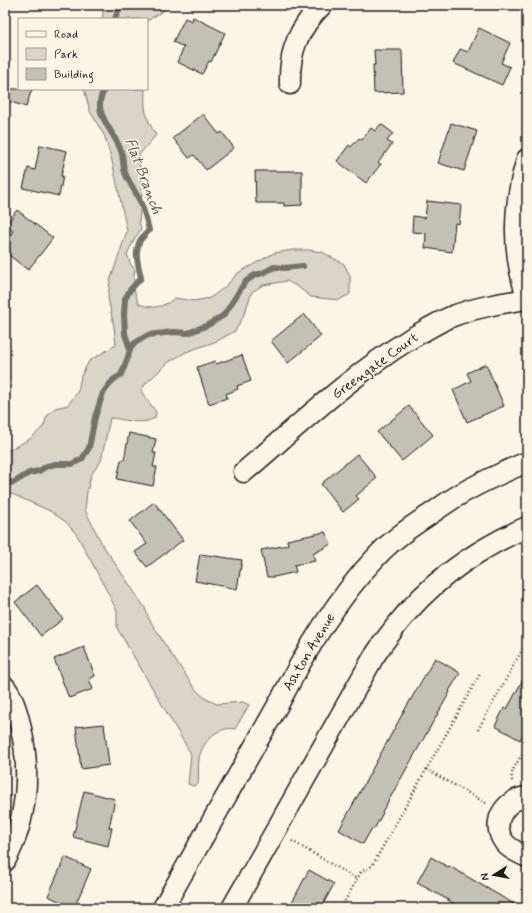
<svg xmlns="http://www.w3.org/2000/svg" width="532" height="913" viewBox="0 0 532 913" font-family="Mynerve,sans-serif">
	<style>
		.green { fill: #dbd5c8; stroke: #7c7872 }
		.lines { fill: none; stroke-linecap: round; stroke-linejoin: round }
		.stream { stroke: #75726c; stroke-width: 6 }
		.building { fill: #c4c0b3; stroke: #1c1c1c }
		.minor-casing { stroke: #1c1c1c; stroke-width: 23 }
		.path { stroke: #1c1c1c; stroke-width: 2.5; stroke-dasharray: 1 3; stroke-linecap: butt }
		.minor { stroke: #fcf5e5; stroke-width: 20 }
		.labels { text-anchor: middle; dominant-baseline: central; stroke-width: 3; stroke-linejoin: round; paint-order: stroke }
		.street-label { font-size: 14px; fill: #1c1c1c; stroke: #fcf5e5 }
		.water-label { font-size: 15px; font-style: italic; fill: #575551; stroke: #fcf5e5 }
	</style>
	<rect width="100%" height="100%" fill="#fcf5e5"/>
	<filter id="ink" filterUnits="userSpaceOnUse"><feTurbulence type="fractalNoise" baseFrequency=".025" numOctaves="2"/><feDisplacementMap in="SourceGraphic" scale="8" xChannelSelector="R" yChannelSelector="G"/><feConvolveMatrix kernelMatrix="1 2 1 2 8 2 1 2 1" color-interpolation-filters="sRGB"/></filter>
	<g filter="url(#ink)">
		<!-- green -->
		<g class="green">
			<polygon points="104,5 167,5 163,11 147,21 147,19 102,19"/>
			<path d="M 84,89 L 145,89 C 144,109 145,117 156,135 L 139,155 L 142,193 L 139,221 L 141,229 L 135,238 L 127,254 L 130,263 L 135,270 C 132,282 134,293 139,304 C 154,309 162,308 175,298 L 194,301 L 210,298 L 225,287 L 238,273 L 274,253 L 293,250 L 308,250 L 322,252 L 344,264 L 350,276 L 350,294 L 339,300 L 311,297 L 298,287 L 287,281 L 263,285 L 252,292 L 243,317 L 235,331 L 217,341 L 186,352 L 169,362 L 146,383 L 141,391 L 156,412 L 155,418 C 141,426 125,419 110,418 L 101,461 L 91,475 L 87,492 L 85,510 L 102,544 L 145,608 L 149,619 L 169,651 L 196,690 L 206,699 L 217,704 L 243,702 L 249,705 L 235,729 C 217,726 203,741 199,758 C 198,766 199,776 198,784 L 193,786 L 188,784 L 191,754 L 117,628 L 117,611 L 108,593 L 77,535 L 66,522 L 50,511 L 5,491 L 5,452 L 30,439 L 43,427 L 47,416 L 55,408 L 68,405 L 78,391 L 81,376 L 89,361 L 116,345 L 114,327 L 108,298 L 110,281 L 127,231 L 112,161 L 105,137 L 90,111 Z"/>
		</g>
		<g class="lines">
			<!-- stream -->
			<g class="stream">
				<polyline points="115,19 120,5"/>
				<polyline points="130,349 135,343 148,335 173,332 188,333 208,325 224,315 245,282 255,275 263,273 274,267 284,268 303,266"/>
				<path d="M 5,481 L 13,483 L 29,473 L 39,471 L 47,466 L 56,464 L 72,464 L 82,459 L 89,448 L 95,417 L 103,393 L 113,380 L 121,375 L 128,357 L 130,349 L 125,334 L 124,314 L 125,299 L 130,290 L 141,278 C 139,266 134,255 139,243 C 140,238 146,235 149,230 C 147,222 145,214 142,206 C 138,195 131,186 126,175 C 122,167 124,159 121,151 C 115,131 89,112 105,89"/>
			</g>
		</g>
		<!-- building -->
		<g class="building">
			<polygon points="193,17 225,33 211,62 209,61 202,74 177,62 184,47 173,42 185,18 192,21"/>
			<polygon points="479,28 510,43 501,63 510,67 502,85 453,63 460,49 468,52"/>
			<polygon points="374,50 402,50 403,92 374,93 373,65 375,65"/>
			<polygon points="5,89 32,89 26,107 5,100"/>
			<polygon points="203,114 219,134 222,132 234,148 206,170 194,155 189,158 173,138"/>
			<polygon points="451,123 477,131 464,171 438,163"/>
			<polygon points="381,124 393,133 387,141 392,144 378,163 381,164 366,183 337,161 349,145 351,147 359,138 362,140 371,128 375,131"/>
			<polygon points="40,145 67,151 61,176 63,176 59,196 23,188 28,168 35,170"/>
			<polygon points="255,171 302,171 302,205 284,206 284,203 256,203"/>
			<polygon points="427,201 461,205 459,224 455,223 452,252 425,248 426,233 412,232 413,216 425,218"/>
			<polygon points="17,210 53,238 28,270 5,252 5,242 13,231 6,225"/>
			<polygon points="304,314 321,336 288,363 271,341"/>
			<polygon points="242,355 251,381 237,386 238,389 226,394 227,398 209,404 197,367 215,361 216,364"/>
			<polygon points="486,364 504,406 467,422 453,390 471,381 467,373"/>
			<polygon points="409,406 433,435 402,461 377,432"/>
			<polygon points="129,433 156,439 153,453 156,453 153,467 157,467 153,486 117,479 121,460 124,460"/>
			<polygon points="357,454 377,478 356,496 359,499 343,512 321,484"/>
			<polygon points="154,502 183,540 147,567 135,552 147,544 130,521"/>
			<polygon points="325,532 331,544 313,554 315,561 294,565 296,572 274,577 267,577 261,550 288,545 287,540"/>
			<polygon points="200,554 242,560 237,589 195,581"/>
			<polygon points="37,585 63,619 41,636 15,602"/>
			<polygon points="84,647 95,676 89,679 93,689 69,698 54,659"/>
			<polygon points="435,658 460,673 449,691 450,692 382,812 383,813 374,829 372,828 363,844 339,830 404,711"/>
			<polygon points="527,672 527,727 520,740 495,726 504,708 507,709"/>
			<polygon points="104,724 109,765 81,769 76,727"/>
			<polygon points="84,791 115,799 109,828 112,828 108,846 73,837"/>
			<polygon points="65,857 91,869 74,908 48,896"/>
			<polygon points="431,857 448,867 449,866 521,908 462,908 434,892 417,883"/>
			<polygon points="309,870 334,884 321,908 289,908"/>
		</g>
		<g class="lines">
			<defs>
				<g id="minor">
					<path d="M 290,84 C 289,50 299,28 322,5"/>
					<path d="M 527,159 C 513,204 512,252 527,297"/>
					<path d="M 244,472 C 298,426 350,376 410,339 C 424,331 438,322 453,316 C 477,307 502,303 527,299"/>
					<path d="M 5,687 C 13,697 17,711 20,724 C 31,770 28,819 5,861"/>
					<path d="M 527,797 C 505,799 490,822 504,842 C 509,849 519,853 527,857"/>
					<path d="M 163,908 L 279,703 C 306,651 337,598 378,555 C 392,540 409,528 426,517 C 437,510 447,502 459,495 C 480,482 504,472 527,462"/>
					<path d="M 232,908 L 373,658 C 380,647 388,636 396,626 C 430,582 477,549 527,527"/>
				</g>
			</defs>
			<!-- minor casing -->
			<use href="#minor" class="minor-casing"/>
			<!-- path -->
			<g class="path">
				<polyline points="478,730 527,641"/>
				<polyline points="426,769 486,803"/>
				<path d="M 512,781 C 510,771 517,763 522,755"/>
				<polyline points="292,841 357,879"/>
				<polyline points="341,908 361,872 372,866 480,674"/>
			</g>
			<!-- minor -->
			<use href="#minor" class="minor"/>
		</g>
	</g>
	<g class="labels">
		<!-- street labels -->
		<g class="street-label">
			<text transform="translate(375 366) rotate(-36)">Greengate Court</text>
			<text transform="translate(309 652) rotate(-59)">Ashton Avenue</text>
		</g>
		<!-- water labels -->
		<g class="water-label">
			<text transform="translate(143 176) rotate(69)">Flat Branch</text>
		</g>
	</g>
	<!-- margin -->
	<rect width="532" height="913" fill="none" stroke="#fcf5e5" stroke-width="20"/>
	<rect x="10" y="10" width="512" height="893" fill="none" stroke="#1c1c1c" stroke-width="1.5" filter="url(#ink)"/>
	<!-- legend -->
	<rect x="18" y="18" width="130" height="72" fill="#fcf5e5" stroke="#a29e95"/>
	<rect x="26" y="31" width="20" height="6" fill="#fcf5e5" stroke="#a29e95"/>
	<text x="54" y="38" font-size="12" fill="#1c1c1c">Road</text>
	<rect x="26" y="48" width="20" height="12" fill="#dbd5c8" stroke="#a29e95"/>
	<text x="54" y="58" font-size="12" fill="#1c1c1c">Park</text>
	<rect x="26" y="68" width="20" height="12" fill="#c4c0b3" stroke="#a29e95"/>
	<text x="54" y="78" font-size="12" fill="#1c1c1c">Building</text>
	<!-- north arrow -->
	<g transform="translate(494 875) rotate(259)" stroke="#fcf5e5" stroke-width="3" paint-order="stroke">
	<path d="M0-3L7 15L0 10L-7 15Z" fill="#1c1c1c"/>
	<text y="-6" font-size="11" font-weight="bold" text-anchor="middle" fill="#1c1c1c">N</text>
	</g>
</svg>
